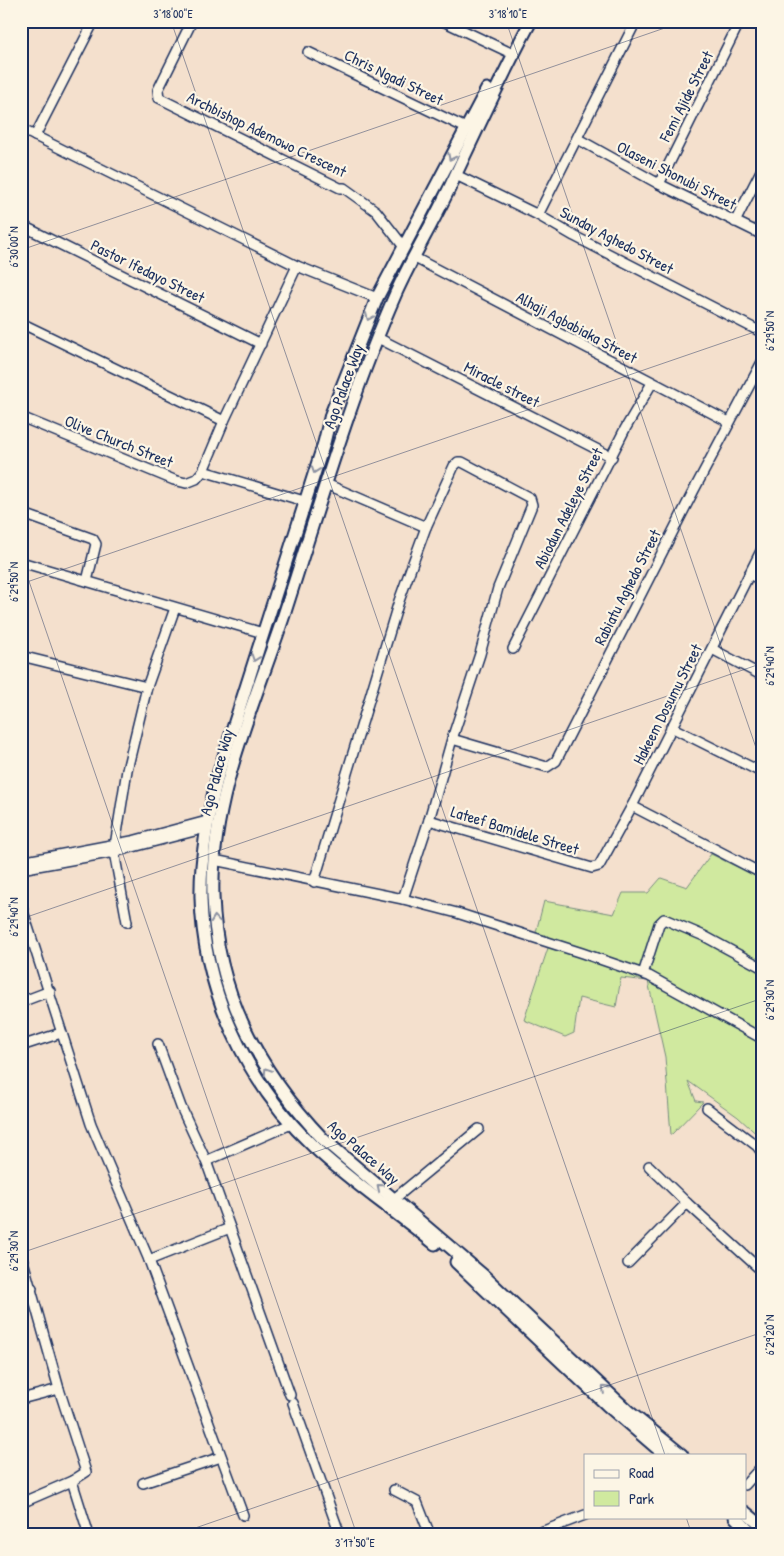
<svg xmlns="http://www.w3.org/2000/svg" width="784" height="1556" viewBox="0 0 784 1556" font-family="'Patrick Hand',sans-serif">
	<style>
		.green { fill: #d0e99f; stroke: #768c7e }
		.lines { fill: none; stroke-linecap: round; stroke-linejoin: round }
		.minor-casing { stroke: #1b2f5e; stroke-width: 12 }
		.secondary-casing { stroke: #1b2f5e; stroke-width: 15 }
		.minor { stroke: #fcf5e5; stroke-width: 9 }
		.secondary { stroke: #fcf5e5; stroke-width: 11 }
		.oneway { stroke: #8c92a2 }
		.ticks { fill: none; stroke: #1b2f5e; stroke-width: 1; stroke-opacity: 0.45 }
		.labels { text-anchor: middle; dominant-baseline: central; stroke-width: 4.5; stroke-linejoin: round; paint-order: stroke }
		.street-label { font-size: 16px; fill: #1b2f5e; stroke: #fcf5e5 }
		.neatline { fill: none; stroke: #1b2f5e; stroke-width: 2 }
		.ticks-label { font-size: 12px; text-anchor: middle; fill: #1b2f5e }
	</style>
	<rect width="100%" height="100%" fill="#f4e0cd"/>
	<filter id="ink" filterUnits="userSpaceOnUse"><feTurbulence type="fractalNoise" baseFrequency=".02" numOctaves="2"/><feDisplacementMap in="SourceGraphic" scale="10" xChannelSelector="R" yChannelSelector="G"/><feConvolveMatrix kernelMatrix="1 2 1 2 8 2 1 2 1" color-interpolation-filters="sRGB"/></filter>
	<g filter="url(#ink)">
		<!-- green -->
		<polygon class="green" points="711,854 763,880 763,1140 738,1117 688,1081 696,1101 703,1102 671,1135 665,1057 648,981 621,978 616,1007 579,998 574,1033 565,1037 524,1020 549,945 535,936 544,901 614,914 623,893 648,893 661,878 687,887"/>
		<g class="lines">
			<defs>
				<g id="minor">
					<polyline points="192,21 158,90 159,98 340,188 344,188 376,211 404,247"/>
					<polyline points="443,21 513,54"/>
					<polyline points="308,52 466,128"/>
					<polyline points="21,129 297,266 377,298"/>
					<polyline points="35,136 94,21"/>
					<polyline points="578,139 659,184 763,235"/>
					<polyline points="456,175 538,215 574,236 763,333"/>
					<polyline points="659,184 740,21"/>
					<polyline points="538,215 636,21"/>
					<polyline points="735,222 763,167"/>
					<polyline points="21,225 261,344"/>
					<polyline points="413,257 729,422"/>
					<polyline points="21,323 224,421"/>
					<polyline points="378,338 612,457"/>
					<polyline points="21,417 174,480 186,483 196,479 203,471 224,421 297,266"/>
					<polyline points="203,471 304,501"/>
					<polyline points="326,484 426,527"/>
					<polyline points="21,513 93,539 96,544 87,581"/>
					<polyline points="21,562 263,633"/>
					<polyline points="749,574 763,581"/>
					<polyline points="513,649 625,429 652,383"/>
					<polyline points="712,649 763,676"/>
					<polyline points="21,656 147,687"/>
					<polyline points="671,727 763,773"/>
					<polyline points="452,739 547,767 556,761 694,490 763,360"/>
					<polyline points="632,806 763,874"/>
					<polyline points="429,820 592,868 599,866 632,806 763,547"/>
					<polyline points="214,860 403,899 457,913 582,953 649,976 763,1039"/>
					<polyline points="21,862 132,841 207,821"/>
					<polyline points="21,869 114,852 206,828"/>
					<polyline points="314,882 399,601 426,527 454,466 458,462 462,462 530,498 532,505 498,588 480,654 452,739 429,820 403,899"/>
					<polyline points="21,905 91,1124 149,1260 243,1515"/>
					<polyline points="127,922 114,852 127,770 147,687 175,608"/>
					<polyline points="643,974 659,924 664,919 704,936 763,968"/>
					<polyline points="21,1002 50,991"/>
					<polyline points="158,1044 181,1107 206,1161 290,1395"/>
					<polyline points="21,1046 61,1033"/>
					<polyline points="707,1108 757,1146 763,1154"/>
					<polyline points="206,1161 291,1124"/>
					<polyline points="394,1199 479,1129"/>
					<polyline points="687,1203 763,1272"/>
					<polyline points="21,1254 59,1389 86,1472 72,1481 21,1503"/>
					<polyline points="149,1260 230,1228"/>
					<polyline points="628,1263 687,1203 649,1166"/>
					<polyline points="21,1290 32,1288"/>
					<polyline points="21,1399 59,1389"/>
					<polyline points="293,1403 340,1535"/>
					<polyline points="72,1481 89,1535"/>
					<polyline points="143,1483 221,1457"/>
					<polyline points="745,1485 763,1465"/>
					<polyline points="394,1490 417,1502 430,1535"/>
					<polyline points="533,1535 585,1515"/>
				</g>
				<g id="secondary">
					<path d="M 531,21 C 504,71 480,123 456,174 C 438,215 414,253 396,293 C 350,397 319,507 284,615 C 254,706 210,798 213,896 C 216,993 258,1070 323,1139 L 484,1276 L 628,1411 L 682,1455"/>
					<path d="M 435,1244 C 395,1211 351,1182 314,1147 C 247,1084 203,990 201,898 C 200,857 208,815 218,775 L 324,443 L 331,414 L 377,298 L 487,89"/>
					<polyline points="456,1262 607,1405 665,1455"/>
					<polyline points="745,1512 763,1527"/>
					<polyline points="735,1517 753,1535"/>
				</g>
			</defs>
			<!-- minor casing -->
			<use href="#minor" class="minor-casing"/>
			<!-- secondary casing -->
			<use href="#secondary" class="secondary-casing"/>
			<!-- minor -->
			<use href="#minor" class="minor"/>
			<!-- secondary -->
			<use href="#secondary" class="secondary"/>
		</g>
		<!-- one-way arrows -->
		<defs><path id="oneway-chevron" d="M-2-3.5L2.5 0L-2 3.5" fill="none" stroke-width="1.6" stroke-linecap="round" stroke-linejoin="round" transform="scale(1.25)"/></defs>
		<g class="oneway">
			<use href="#oneway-chevron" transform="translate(451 157) rotate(117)"/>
			<use href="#oneway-chevron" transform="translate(369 317) rotate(113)"/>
			<use href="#oneway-chevron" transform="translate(315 470) rotate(109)"/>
			<use href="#oneway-chevron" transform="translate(255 658) rotate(109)"/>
			<use href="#oneway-chevron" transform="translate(215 919) rotate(-95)"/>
			<use href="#oneway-chevron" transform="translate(267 1071) rotate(-123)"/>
			<use href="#oneway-chevron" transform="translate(380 1187) rotate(-140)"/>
			<use href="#oneway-chevron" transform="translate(605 1389) rotate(-137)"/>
		</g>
	</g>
	<!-- ticks -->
	<path class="ticks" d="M 171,21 L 665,1455M 506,21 L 763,768M 21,250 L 685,21M 21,558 L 357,1535M 21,584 L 763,329M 21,919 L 763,663M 21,1253 L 763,998M 686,1517 L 692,1535M 21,1530 L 23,1535M 175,1535 L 763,1332"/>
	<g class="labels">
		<!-- street labels -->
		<g class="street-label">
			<text transform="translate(394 77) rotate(26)">Chris Ngadi Street</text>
			<text transform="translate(686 96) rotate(-63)">Femi Ajide Street</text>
			<text transform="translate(267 134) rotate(26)">Archbishop Ademowo Crescent</text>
			<text transform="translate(677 175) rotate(27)">Olaseni Shonubi Street</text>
			<text transform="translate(617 240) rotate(28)">Sunday Aghedo Street</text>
			<text transform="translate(148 271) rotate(26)">Pastor Ifedayo Street</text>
			<text transform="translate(577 327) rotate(28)">Alhaji Agbabiaka Street</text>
			<text transform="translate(502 384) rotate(27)">Miracle street</text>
			<text transform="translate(343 386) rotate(-70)">Ago Palace Way</text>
			<text transform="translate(119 441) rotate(22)">Olive Church Street</text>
			<text transform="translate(568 508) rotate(-63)">Abiodun Adeleye Street</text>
			<text transform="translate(627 587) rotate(-63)">Rabiatu Aghedo Street</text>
			<text transform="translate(667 704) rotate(-63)">Hakeem Dosumu Street</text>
			<text transform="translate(216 772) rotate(-75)">Ago Palace Way</text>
			<text transform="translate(515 830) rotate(17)">Lateef Bamidele Street</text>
			<text transform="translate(364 1152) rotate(41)">Ago Palace Way</text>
		</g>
	</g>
	<!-- margin -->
	<rect width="784" height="1556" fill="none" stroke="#fcf5e5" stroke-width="55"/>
	<!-- legend -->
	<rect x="584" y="1454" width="162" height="65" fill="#fcf5e5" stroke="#a2a6af"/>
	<rect x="594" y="1470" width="25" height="8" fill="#fcf5e5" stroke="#a2a6af"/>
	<text x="629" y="1478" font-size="15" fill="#1b2f5e">Road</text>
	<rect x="594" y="1491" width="25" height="15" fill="#d0e99f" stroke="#a2a6af"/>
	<text x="629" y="1504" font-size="15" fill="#1b2f5e">Park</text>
	<rect x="28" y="28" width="728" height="1500" class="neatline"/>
	<g class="ticks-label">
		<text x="173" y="18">3°18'00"E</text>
		<text x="508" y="18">3°18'10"E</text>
		<text transform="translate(14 247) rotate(-90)" y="4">6°30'00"N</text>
		<text transform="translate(770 331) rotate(-90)" y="4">6°29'50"N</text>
		<text transform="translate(14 582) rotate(-90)" y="4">6°29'50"N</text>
		<text transform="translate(770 666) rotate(-90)" y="4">6°29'40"N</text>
		<text transform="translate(14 917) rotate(-90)" y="4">6°29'40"N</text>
		<text transform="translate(770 1000) rotate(-90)" y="4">6°29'30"N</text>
		<text transform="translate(14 1251) rotate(-90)" y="4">6°29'30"N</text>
		<text transform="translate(770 1335) rotate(-90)" y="4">6°29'20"N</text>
		<text x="355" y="1547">3°17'50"E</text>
	</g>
</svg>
